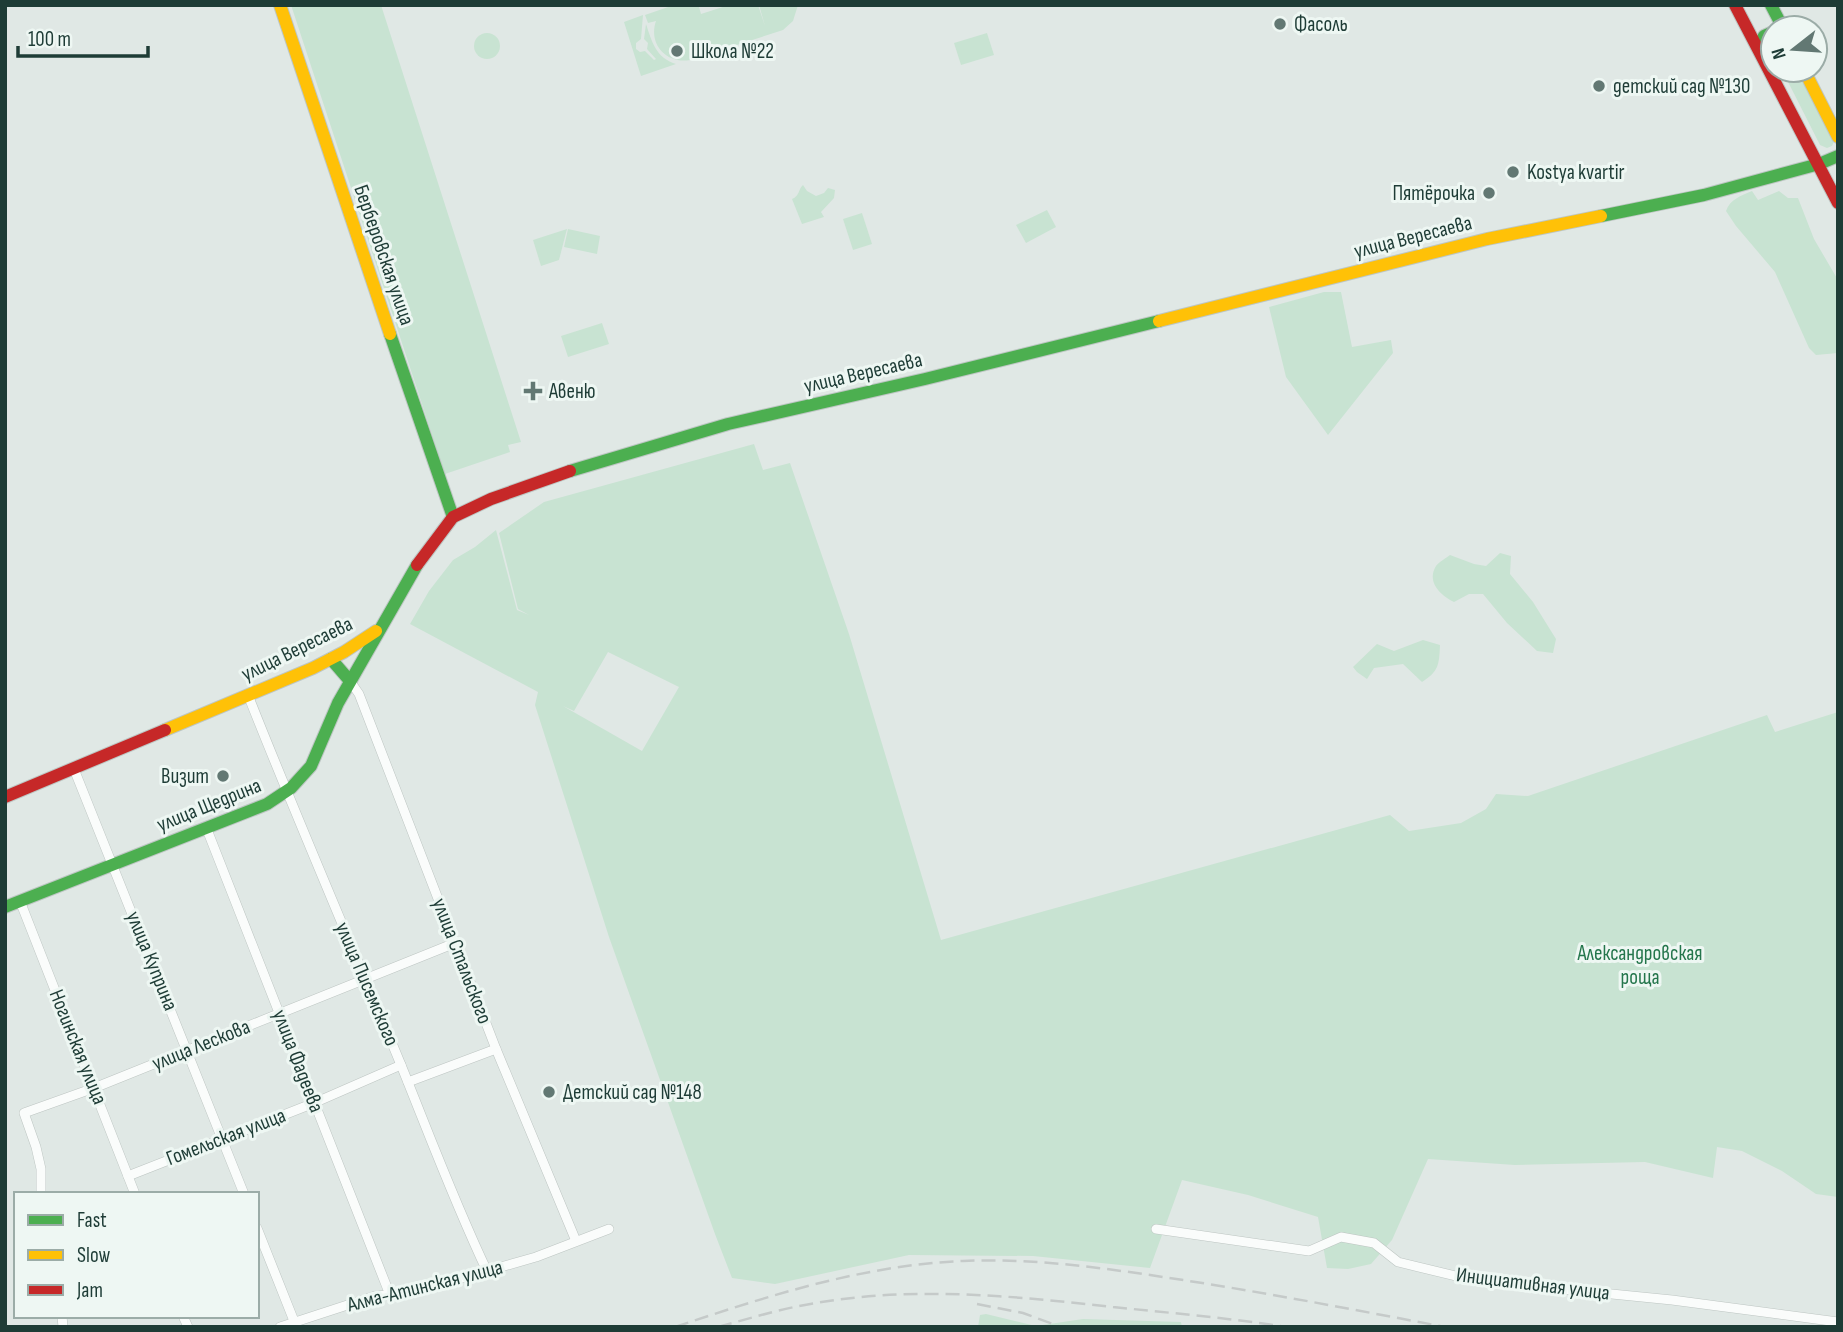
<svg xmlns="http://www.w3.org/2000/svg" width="1843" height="1332" viewBox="0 0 1843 1332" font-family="'Sofia Sans Condensed',sans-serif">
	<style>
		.green { fill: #c8e3d2; fill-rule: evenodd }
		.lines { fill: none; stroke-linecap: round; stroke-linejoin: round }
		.street-casing { stroke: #bdc5c2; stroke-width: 10 }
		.fast-casing { stroke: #bdc6c3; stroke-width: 14 }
		.slow-casing { stroke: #bdc6c3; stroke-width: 14 }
		.jam-casing { stroke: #bdc6c3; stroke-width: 14 }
		.street { stroke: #fafcfb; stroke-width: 9 }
		.fast { stroke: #4caf50; stroke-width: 12 }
		.slow { stroke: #ffc107; stroke-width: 12 }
		.jam { stroke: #c62828; stroke-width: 12 }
		.rail { stroke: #c5cac9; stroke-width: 2.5; stroke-dasharray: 14 7; stroke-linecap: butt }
		.poi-dot { fill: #627873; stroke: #eef7f3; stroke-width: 2.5 }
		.labels { text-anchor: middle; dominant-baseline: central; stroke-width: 6; stroke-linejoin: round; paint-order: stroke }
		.poi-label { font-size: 21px; fill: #1e3c36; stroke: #eef7f3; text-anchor: start }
		.street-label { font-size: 21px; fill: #1e3c36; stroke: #eef7f3 }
		.park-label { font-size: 21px; fill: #24764c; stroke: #eef7f3 }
	</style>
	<rect width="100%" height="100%" fill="#e0e8e5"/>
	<!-- green -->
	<g class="green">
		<polygon points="291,5 381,5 521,442 508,445 510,452 445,474"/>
		<path d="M 674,5 L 703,5 L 699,7 L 701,14 L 729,5 L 758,5 L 765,26 L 759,5 L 798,5 L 793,21 L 783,30 L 690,60 C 666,64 648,44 656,21 L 648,23 L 645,15 Z"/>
		<path d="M 643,15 L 641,39 L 636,43 L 636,49 L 640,52 L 645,51 L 654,60 L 656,59 L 647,49 L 648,43 L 644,39 L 646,24 C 652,42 656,58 676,64 L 641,76 L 624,22 Z"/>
		<circle cx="487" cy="46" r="13"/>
		<polygon points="987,33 994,55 961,65 954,43"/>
		<polygon points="1782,70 1799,70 1835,139 1832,146 1827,148 1820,145"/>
		<path d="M 803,185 L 807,191 L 816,196 L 824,193 L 828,188 L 835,190 L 834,198 L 821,212 L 824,217 L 802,224 L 792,199 C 800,196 798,189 803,185 Z"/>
		<path d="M 1752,191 L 1758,200 L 1779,191 L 1788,198 L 1798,198 L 1814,239 L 1838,280 L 1838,353 L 1816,355 L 1809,348 L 1775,272 L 1736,226 L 1726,211 C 1730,199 1741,196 1752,191 Z"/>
		<polygon points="1047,210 1056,227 1026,243 1016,225"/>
		<polygon points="862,213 872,244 853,250 843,219"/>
		<polygon points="567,229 559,260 541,266 533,240"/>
		<polygon points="568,229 600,236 597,254 564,247"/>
		<polygon points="1324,292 1341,292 1352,347 1391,340 1393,353 1328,435 1286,377 1269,307"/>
		<polygon points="602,323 609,344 568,357 561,336"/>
		<path d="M 754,444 L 763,470 L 790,463 L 849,634 L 941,940 L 1390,815 L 1409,831 L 1461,823 L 1486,809 L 1496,794 L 1528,796 L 1767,715 L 1775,732 L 1838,712 L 1838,1197 L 1816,1194 L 1782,1171 L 1742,1151 L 1717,1147 L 1713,1178 L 1645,1162 L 1515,1165 L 1428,1159 L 1392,1240 L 1371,1264 L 1348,1269 L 1327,1268 L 1318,1217 L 1248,1195 L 1182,1180 L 1150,1268 L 1033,1256 L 909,1255 L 775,1284 L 732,1278 L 715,1234 L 609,937 L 535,705 L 538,692 L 410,624 L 429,591 L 453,560 L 475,547 L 496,530 L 517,610 L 529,615 L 518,609 L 499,533 L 544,502 ZM 608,652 L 679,687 L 642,751 L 563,706 L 574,711 Z"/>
		<path d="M 1500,553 L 1511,556 L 1510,574 L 1533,602 L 1556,639 L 1553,653 L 1537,651 L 1507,623 L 1483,594 L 1469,594 L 1454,602 C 1441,596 1426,582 1436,566 C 1439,562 1446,558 1450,555 L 1474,564 L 1486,566 Z"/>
		<path d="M 1423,640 L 1440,645 C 1439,665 1439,671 1422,682 L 1403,664 L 1374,668 L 1367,679 L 1357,672 L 1353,667 L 1377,644 L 1394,651 Z"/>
		<polygon points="986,1314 1036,1326 1083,1319 1181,1322 1182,1327 978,1327 980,1315"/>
	</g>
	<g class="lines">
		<defs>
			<g id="street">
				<polyline points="350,681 359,694 496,1049 576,1241"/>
				<path d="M 248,695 C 297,819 350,941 401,1065 C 429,1134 455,1204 487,1271"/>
				<polyline points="74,769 244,1194"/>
				<polyline points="206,827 390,1295"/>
				<polyline points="20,901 135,1194"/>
				<polyline points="408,1082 496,1049"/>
				<polyline points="128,1176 314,1103 401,1065"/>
				<polyline points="41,1194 41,1169 36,1147 24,1113 94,1088 455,943"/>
				<polyline points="257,1228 294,1321"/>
				<polyline points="1156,1229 1309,1251 1341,1237 1374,1243 1398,1262 1472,1280 1672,1300 1838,1322"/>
				<polyline points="62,1316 63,1327"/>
				<polyline points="183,1316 188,1327"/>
				<polyline points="280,1327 375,1296 390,1295 399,1296 536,1257 609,1229"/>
			</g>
			<g id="fast">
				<polyline points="1771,5 1783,28"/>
				<polyline points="1758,48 1764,36 1773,32"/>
				<polyline points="1601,216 1704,195 1819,164 1838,156"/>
				<polyline points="390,334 453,517"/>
				<polyline points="570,471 728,424 925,379 1159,321"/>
				<polyline points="331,659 350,681"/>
				<polyline points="5,907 267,804 291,788 311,766 338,703 417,565"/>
			</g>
			<g id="slow">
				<polyline points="280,5 390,334"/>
				<polyline points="1804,70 1838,137"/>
				<polyline points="1159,321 1487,239 1601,216"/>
				<polyline points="165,730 313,668 344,652 376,631"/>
			</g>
			<g id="jam">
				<polyline points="1735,5 1838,203"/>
				<polyline points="417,565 453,517 491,499 570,471"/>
				<polyline points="5,797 165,730"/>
			</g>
		</defs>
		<!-- street casing -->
		<use href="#street" class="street-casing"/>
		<!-- fast casing -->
		<use href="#fast" class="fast-casing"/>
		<!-- slow casing -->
		<use href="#slow" class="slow-casing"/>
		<!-- jam casing -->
		<use href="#jam" class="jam-casing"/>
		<!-- street -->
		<use href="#street" class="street"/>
		<!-- fast -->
		<use href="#fast" class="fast"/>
		<!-- slow -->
		<use href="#slow" class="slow"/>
		<!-- jam -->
		<use href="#jam" class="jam"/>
		<!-- rail -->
		<g class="rail">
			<polyline points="977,1304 1023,1313 1061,1327"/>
			<path d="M 675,1327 C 768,1296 863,1265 963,1261 C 1030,1258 1097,1267 1163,1277 C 1257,1291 1351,1309 1445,1327"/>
			<path d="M 718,1327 C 751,1318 783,1308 816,1303 C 914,1286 1015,1296 1113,1307 C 1171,1313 1229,1318 1287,1327"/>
		</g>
	</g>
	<!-- markers -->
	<g class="poi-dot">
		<circle cx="1280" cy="24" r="7"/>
		<circle cx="677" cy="51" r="7"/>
		<circle cx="1599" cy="86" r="7"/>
		<circle cx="1513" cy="172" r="7"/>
		<circle cx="1489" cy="193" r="7"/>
		<path d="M529.5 380.5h7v7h7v7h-7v7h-7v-7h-7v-7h7z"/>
		<circle cx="223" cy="776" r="7"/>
		<circle cx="549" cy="1092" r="7"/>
	</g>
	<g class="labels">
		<!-- poi labels -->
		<g class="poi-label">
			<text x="1294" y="24">Фасоль</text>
			<text x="691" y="51">Школа №22</text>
			<text x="1613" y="86">детский сад №130</text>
			<text x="1527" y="172">Kostya kvartir</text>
			<text x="1475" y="193" text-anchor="end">Пятёрочка</text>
			<text x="549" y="391">Авеню</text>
			<text x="209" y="776" text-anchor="end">Визит</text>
			<text x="563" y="1092">Детский сад №148</text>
		</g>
		<!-- street labels -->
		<g class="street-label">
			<text transform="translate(1413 237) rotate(-14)">улица Вересаева</text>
			<text transform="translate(384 255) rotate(71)">Берберовская улица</text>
			<text transform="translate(863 373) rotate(-13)">улица Вересаева</text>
			<text transform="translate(297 649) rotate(-26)">улица Вересаева</text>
			<text transform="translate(209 805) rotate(-22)">улица Щедрина</text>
			<text transform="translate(152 961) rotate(68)">улица Куприна</text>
			<text transform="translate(462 961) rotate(69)">улица Стальского</text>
			<text transform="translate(367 984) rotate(67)">улица Писемского</text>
			<text transform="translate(201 1045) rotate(-22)">улица Лескова</text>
			<text transform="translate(78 1047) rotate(68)">Ногинская улица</text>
			<text transform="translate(298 1061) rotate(69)">улица Фадеева</text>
			<text transform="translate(226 1137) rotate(-21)">Гомельская улица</text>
			<text transform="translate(1533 1284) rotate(7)">Инициативная улица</text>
			<text transform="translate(425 1286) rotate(-14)">Алма-Атинская улица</text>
		</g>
		<!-- park labels -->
		<g class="park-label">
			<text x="1640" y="953">Александровская<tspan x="1640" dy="24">роща</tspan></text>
		</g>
	</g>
	<!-- border -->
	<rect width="1843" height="1332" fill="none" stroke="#1e3c36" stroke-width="14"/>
	<!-- legend -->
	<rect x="14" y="1192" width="245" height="126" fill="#eef7f3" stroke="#9baca7" stroke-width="2"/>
	<rect x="28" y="1215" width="35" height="10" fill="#4caf50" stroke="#9baca7" stroke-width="2"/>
	<text x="77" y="1227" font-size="21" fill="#1e3c36">Fast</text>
	<rect x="28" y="1250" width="35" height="10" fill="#ffc107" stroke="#9baca7" stroke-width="2"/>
	<text x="77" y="1262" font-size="21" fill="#1e3c36">Slow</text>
	<rect x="28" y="1285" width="35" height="10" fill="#c62828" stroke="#9baca7" stroke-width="2"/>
	<text x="77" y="1297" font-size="21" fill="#1e3c36">Jam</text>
	<!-- north arrow -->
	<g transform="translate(1794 49) rotate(253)"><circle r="33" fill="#eef7f3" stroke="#9baca7" stroke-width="2"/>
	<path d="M0-5L12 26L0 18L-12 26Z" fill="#627873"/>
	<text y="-10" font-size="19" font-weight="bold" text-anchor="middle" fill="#1e3c36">N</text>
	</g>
	<!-- scale -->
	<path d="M18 46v10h130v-10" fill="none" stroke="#1e3c36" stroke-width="3.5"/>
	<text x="28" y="46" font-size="21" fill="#1e3c36" stroke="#eef7f3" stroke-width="5" paint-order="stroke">100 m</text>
</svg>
